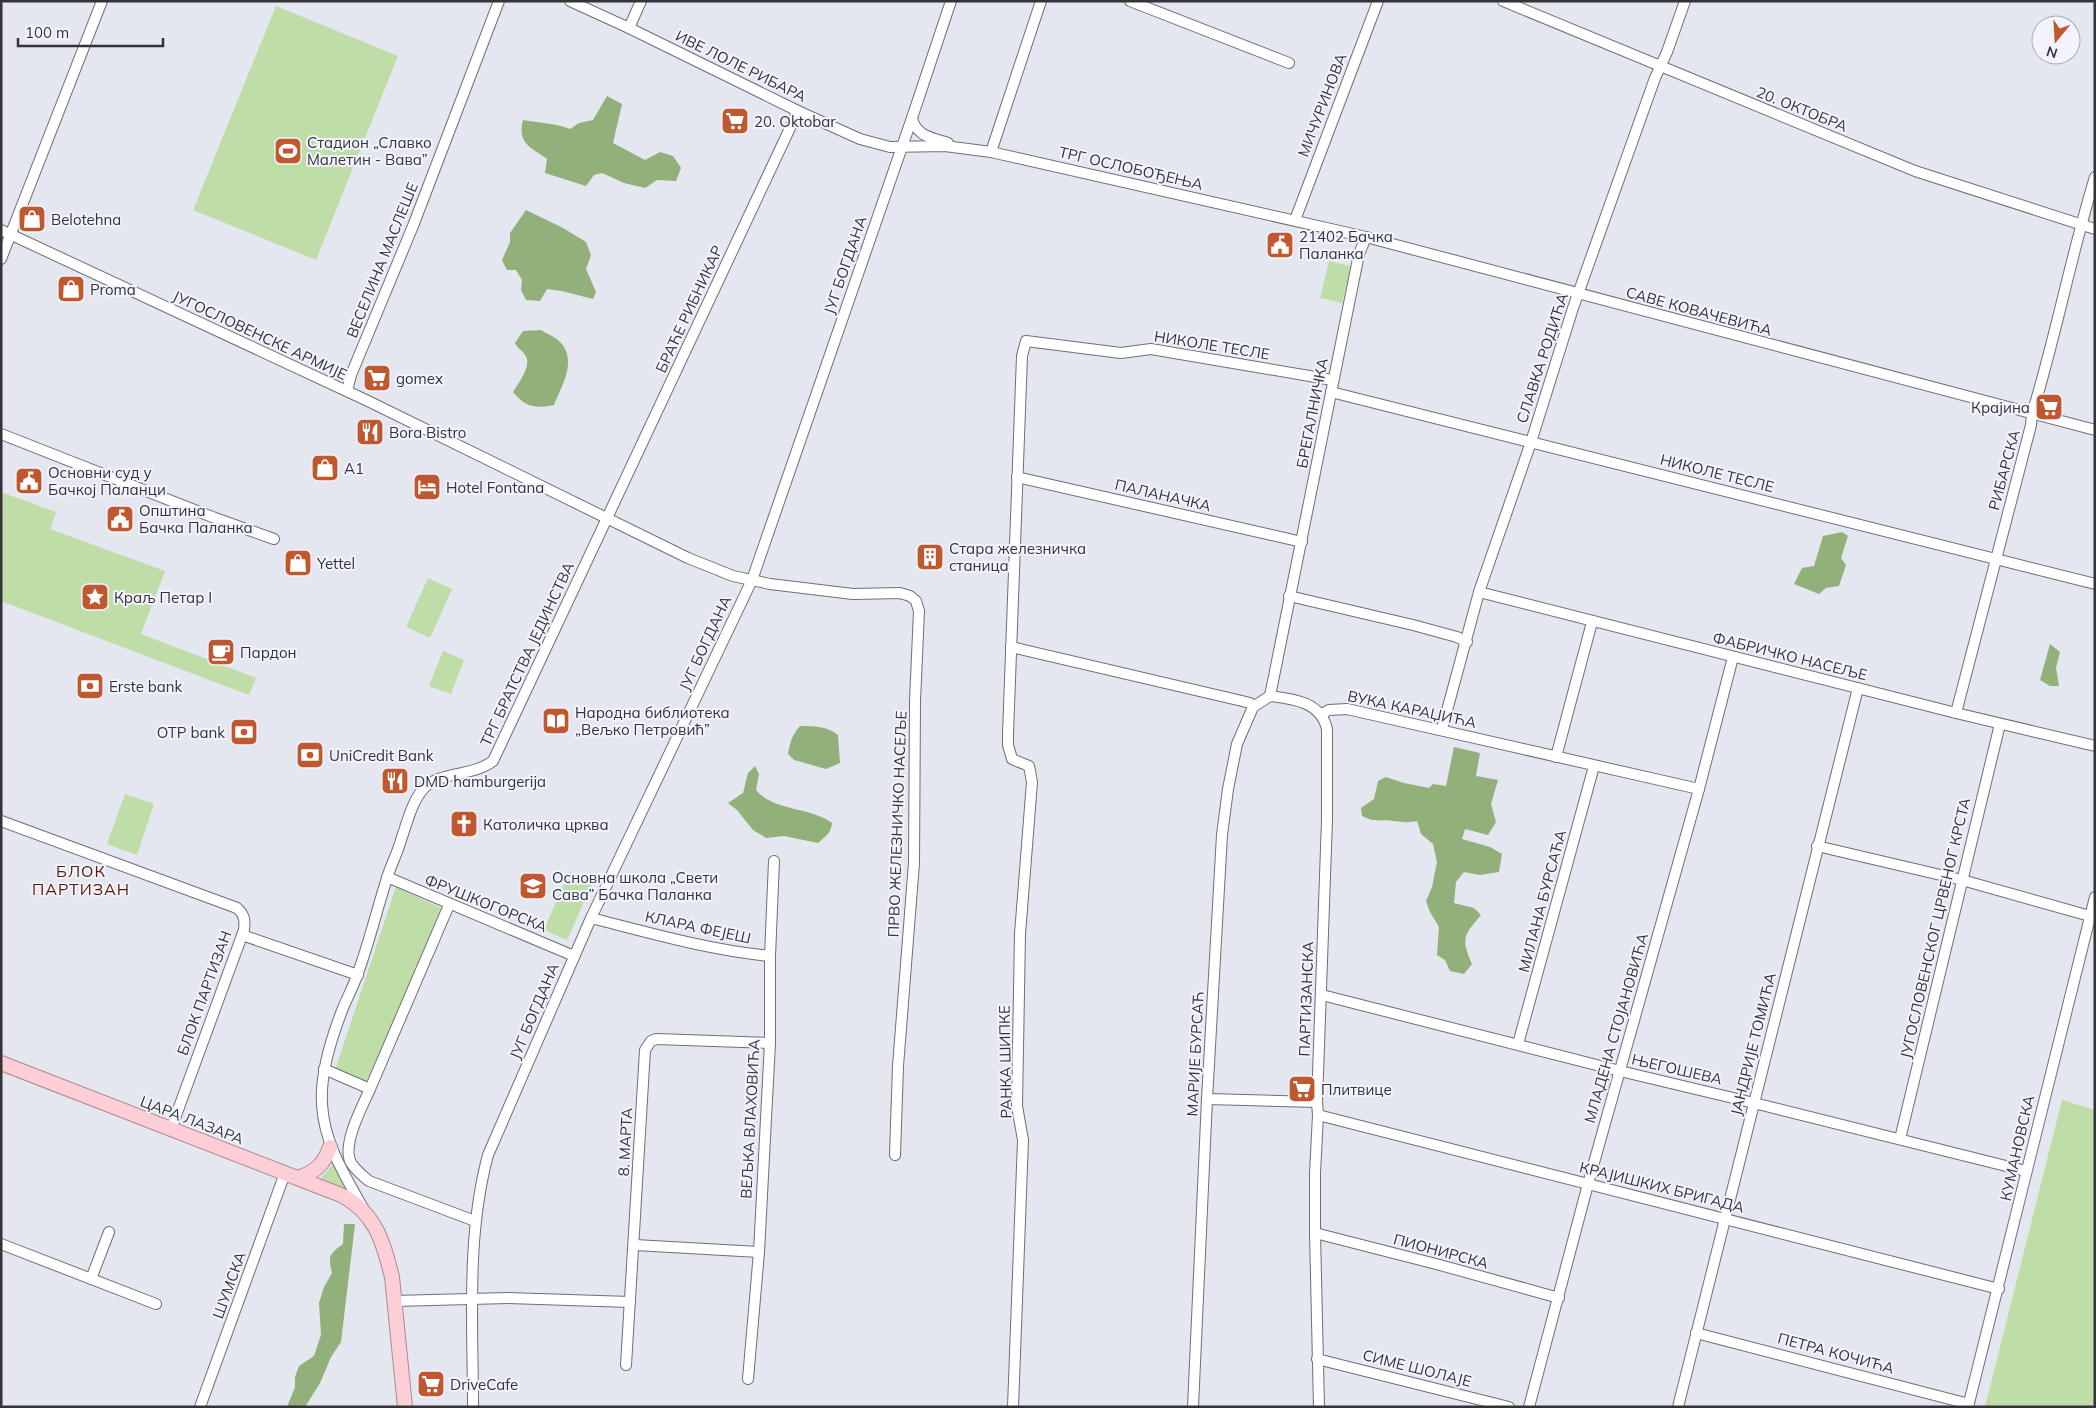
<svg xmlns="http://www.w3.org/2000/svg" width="2096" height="1408" viewBox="0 0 2096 1408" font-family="Mulish,sans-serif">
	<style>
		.green { fill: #bfdea7 }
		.forest { fill: #92b07a }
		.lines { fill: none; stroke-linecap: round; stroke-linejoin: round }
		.minor-casing { stroke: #6e6f77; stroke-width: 12 }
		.major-casing { stroke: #b5838c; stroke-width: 16 }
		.minor { stroke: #fff; stroke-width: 10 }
		.major { stroke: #fcced5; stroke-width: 14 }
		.labels { text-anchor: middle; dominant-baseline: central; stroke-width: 4; stroke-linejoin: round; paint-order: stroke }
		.street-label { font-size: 15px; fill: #343438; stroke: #f2f3fd }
		.poi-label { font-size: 15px; fill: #343438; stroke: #f2f3fd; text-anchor: start }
		.neighbourhood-label { font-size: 16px; letter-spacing: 1px; fill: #591a00; stroke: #f2f3fd }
	</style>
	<rect width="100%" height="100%" fill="#e4e6f0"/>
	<!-- green -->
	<g class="green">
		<polygon points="276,6 398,56 316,260 193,210"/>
		<polygon points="1329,261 1351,266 1342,303 1320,298"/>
		<polygon points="1,492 56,512 50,529 165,571 141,634 256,678 249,695 1,601"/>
		<polygon points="428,578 452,589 430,638 406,627"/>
		<polygon points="443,651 464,660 451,694 429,686"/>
		<polygon points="125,794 154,804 137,855 107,844"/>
		<polygon points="569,872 593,882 567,940 544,930"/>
		<polygon points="396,887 443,909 366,1083 335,1070"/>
		<polygon points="2062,1100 2095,1110 2095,1407 1985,1407"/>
		<polygon points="334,1163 346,1187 345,1192 318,1182"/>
	</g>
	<!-- forest -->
	<g class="forest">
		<path d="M 607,96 L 622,104 L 613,143 L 645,160 L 660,152 L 673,156 L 681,168 L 676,181 L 657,180 L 645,188 L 624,183 L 602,173 L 594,175 L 586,186 L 545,173 L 547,159 C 531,147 517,144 523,120 C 539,123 555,123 570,129 L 579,123 L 593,120 Z"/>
		<polygon points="526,210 563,228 586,242 591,255 586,269 596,292 593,299 562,291 547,289 540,301 526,300 521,290 522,280 516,270 507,270 502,260 510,242 510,233"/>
		<path d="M 541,330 C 547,334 556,337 561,343 C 577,362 562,385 554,405 C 536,409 525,407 513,392 C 518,384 533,364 525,355 C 522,350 518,349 515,343 L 523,331 Z"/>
		<polygon points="1842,532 1848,536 1841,558 1846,565 1839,586 1826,588 1819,594 1794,584 1802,568 1814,566 1823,536"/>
		<polygon points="2050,644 2060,652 2056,668 2059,686 2050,686 2040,680"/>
		<path d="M 800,726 C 814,726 827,726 838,735 L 840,763 L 826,769 L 794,760 L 788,754 C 790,742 792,735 800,726 Z"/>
		<path d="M 1454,747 L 1480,753 L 1476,776 L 1498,780 L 1491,804 L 1496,822 L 1488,835 L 1465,829 L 1462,839 L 1490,847 L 1502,854 L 1499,872 L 1480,875 L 1464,872 L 1456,882 L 1454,903 L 1474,908 L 1481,915 C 1463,936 1461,939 1472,964 L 1464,974 L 1450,971 L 1445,960 L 1437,955 L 1439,927 L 1430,912 L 1426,901 L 1432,887 L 1437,862 L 1433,844 L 1421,834 L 1417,821 C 1406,823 1404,822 1393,821 C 1380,819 1375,823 1362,816 L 1361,808 L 1374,799 L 1378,781 L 1386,777 L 1404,783 L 1429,788 L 1433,784 L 1446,786 Z"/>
		<path d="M 755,766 L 759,774 L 756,790 C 775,812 809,806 832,823 C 831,833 826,836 818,843 L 784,836 L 766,838 L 753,830 L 737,810 L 728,803 L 743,793 L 748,773 Z"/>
		<path d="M 344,1224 L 355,1224 L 341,1342 L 331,1357 L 320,1383 L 305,1407 L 287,1407 L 295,1387 L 295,1377 L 299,1366 L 314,1356 L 321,1335 L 319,1303 L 324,1287 L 332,1273 C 328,1256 329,1254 343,1244 Z"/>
	</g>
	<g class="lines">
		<defs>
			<g id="minor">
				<polyline points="570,1 629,28 798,111 860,139 890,147 945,146 991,152 1366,237 2095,430"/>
				<polyline points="1130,1 1289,63"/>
				<polyline points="1503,1 1915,171 2095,229"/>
				<polyline points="629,28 641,1"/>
				<path d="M 912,118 C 916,136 932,138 948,143"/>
				<polyline points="991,152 1041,1"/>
				<polyline points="1295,220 1378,1"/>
				<polyline points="1,230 368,401 688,558 733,576 770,584 853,594 900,593 910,596 916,601 919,611 915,701 914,863 898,1066 895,1155"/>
				<polyline points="1,259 102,1"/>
				<polyline points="347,391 351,375 413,226 499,1"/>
				<polyline points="1331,392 2095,584"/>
				<polyline points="1,434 215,518 274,539"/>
				<polyline points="1017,477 1302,542"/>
				<polyline points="1479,592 1956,713 2095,746"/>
				<polyline points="1289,596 1413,625 1457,637 1467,642"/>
				<polyline points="1011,647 1242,701 1250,703 1253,707"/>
				<polyline points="1270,696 1359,254 1366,237"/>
				<path d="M 1956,713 L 2031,425 L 2032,414 C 2056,336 2071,255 2095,177"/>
				<polyline points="1322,714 1329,710 1347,709 1699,789"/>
				<polyline points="1442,729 1479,592 1531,442 1573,308 1655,78 1667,52 1685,1"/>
				<polyline points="1556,757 1592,622"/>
				<path d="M 1,821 L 237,908 C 245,915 245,921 244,930 L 171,1129"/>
				<polyline points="1817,846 1962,880 2090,916"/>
				<polyline points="387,877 574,956"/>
				<path d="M 591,918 C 650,933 709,950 770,956"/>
				<polyline points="242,935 358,975"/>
				<polyline points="1322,995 1620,1071 1754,1103 2026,1171"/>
				<polyline points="1518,1044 1594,766"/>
				<polyline points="324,1069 370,1089 449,905"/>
				<path d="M 370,1089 C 362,1107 343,1142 350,1161 C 354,1169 362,1175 369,1181 L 475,1221"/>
				<polyline points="1207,1099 1317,1102"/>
				<polyline points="1318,1115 1999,1289"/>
				<polyline points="1900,1139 2000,724"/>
				<path d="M 363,1208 C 344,1174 324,1143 322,1104 C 320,1074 332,1036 343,1008 C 348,996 354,985 358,973 C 370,940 378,905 389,872 C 393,861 398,851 401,840 C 407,823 412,801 424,788 C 440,771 472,777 493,761 L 798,111"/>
				<polyline points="1315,1233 1440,1265 1559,1298"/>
				<polyline points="1,1244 156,1304"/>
				<polyline points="635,1245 759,1252"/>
				<polyline points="91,1279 109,1232"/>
				<polyline points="394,1301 508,1298 630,1302"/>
				<polyline points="1696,1333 1969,1404"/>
				<polyline points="1317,1359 1509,1407"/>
				<polyline points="626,1365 645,1050 651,1041 656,1039 770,1043"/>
				<polyline points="748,1379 759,1252 770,1043 770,956 774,861"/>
				<polyline points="200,1407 285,1173"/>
				<path d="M 473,1407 C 473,1323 466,1237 488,1155 L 591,918 L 752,580 L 912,118 L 951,1"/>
				<polyline points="1013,1407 1023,1140 1017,1106 1020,934 1032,782 1029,766 1012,759 1008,745 1008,734 1022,356 1026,341 1121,353 1151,349 1333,380"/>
				<path d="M 1193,1407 L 1207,1099 L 1222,835 L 1228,789 L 1237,744 L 1253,707 L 1270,696 C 1294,699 1321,702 1327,729 L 1327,820 L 1317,1102 L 1318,1115 L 1315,1173 L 1315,1233 L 1319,1407"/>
				<polyline points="1529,1407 1588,1184 1699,789 1733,657"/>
				<polyline points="1678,1407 1858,688"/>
				<polyline points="1968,1407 2095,897"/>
			</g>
			<g id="major">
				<path d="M 1,1063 L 341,1195 C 376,1213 383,1242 392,1277 L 405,1407"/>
				<path d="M 298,1178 C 315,1172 324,1165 330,1147"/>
			</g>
		</defs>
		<!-- minor casing -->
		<use href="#minor" class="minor-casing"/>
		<!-- major casing -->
		<use href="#major" class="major-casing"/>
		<!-- minor -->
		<use href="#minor" class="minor"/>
		<!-- major -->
		<use href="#major" class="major"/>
	</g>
	<!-- icons -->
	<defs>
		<symbol id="supermarket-square" viewBox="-11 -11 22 22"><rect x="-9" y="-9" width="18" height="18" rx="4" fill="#bf582e" stroke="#f2f3fd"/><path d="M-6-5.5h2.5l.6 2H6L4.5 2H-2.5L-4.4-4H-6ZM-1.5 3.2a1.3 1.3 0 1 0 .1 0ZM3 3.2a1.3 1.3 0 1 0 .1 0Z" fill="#fff"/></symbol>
		<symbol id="stadium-square" viewBox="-11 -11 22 22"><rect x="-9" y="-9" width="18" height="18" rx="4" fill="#bf582e" stroke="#f2f3fd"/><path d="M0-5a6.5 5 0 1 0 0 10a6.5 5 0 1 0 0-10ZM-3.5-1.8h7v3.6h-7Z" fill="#fff"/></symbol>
		<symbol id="shop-square" viewBox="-11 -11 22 22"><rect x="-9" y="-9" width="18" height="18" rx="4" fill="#bf582e" stroke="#f2f3fd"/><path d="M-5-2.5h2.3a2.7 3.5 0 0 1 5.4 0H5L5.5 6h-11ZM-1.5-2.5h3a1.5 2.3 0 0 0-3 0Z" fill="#fff"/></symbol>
		<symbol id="civic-square" viewBox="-11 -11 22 22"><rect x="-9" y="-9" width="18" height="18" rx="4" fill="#bf582e" stroke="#f2f3fd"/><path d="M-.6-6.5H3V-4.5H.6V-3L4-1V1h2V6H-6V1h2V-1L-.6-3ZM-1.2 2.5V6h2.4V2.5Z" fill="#fff"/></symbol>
		<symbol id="restaurant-square" viewBox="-11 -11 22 22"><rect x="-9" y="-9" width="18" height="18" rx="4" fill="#bf582e" stroke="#f2f3fd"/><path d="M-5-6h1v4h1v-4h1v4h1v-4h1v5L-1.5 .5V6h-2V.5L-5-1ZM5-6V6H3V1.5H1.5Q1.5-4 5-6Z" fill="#fff"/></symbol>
		<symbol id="hotel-square" viewBox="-11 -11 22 22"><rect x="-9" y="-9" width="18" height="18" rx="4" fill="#bf582e" stroke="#f2f3fd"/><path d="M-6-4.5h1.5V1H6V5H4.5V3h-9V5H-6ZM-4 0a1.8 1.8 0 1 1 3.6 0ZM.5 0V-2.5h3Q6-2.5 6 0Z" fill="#fff"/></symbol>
		<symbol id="building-square" viewBox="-11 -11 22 22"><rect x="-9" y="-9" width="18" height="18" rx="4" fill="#bf582e" stroke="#f2f3fd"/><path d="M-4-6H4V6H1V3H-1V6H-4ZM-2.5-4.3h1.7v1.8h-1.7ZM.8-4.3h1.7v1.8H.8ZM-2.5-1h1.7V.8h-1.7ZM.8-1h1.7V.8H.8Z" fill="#fff"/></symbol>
		<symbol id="sight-square" viewBox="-11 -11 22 22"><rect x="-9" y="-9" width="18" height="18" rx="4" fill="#bf582e" stroke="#f2f3fd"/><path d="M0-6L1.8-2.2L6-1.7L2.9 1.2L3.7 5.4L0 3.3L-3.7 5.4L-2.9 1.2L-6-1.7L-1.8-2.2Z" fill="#fff"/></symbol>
		<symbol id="cafe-square" viewBox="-11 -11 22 22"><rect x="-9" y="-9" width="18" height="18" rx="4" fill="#bf582e" stroke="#f2f3fd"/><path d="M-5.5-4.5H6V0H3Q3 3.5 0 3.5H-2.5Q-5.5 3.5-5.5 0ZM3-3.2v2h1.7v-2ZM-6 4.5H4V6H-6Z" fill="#fff"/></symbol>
		<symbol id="bank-square" viewBox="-11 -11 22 22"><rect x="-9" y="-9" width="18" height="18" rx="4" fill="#bf582e" stroke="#f2f3fd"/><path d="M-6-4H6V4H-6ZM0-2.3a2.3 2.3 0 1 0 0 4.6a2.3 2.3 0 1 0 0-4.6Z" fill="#fff"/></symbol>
		<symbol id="library-square" viewBox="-11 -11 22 22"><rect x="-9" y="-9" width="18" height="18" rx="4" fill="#bf582e" stroke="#f2f3fd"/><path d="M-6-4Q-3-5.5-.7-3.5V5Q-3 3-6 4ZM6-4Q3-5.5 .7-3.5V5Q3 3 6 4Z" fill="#fff"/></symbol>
		<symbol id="church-square" viewBox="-11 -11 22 22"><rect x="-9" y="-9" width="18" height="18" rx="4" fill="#bf582e" stroke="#f2f3fd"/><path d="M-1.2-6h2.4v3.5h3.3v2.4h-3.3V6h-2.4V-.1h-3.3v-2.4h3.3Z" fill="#fff"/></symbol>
		<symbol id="school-square" viewBox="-11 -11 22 22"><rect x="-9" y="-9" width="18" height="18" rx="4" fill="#bf582e" stroke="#f2f3fd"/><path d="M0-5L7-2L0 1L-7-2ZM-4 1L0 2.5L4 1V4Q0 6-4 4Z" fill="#fff"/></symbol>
	</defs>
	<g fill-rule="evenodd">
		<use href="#supermarket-square" x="719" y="105" width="32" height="32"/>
		<use href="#stadium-square" x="272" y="135" width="32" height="32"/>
		<use href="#shop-square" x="16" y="203" width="32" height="32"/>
		<use href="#civic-square" x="1264" y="229" width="32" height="32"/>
		<use href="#shop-square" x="55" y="273" width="32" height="32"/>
		<use href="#supermarket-square" x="361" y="362" width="32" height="32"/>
		<use href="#supermarket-square" x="2033" y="391" width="32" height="32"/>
		<use href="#restaurant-square" x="354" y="416" width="32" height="32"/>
		<use href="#shop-square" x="309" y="452" width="32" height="32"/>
		<use href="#civic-square" x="13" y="465" width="32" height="32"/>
		<use href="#hotel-square" x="411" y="471" width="32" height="32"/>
		<use href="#civic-square" x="104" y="503" width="32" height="32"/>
		<use href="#building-square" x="914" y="541" width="32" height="32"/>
		<use href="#shop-square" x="282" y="547" width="32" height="32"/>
		<use href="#sight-square" x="79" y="581" width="32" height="32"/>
		<use href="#cafe-square" x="205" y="636" width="32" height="32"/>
		<use href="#bank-square" x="74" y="670" width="32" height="32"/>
		<use href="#library-square" x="540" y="705" width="32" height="32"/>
		<use href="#bank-square" x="228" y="716" width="32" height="32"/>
		<use href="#bank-square" x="294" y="739" width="32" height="32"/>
		<use href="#restaurant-square" x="379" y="765" width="32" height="32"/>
		<use href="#church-square" x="448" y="808" width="32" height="32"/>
		<use href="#school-square" x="517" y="870" width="32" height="32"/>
		<use href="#supermarket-square" x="1286" y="1073" width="32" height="32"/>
		<use href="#supermarket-square" x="415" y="1368" width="32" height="32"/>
	</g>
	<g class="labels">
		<!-- street labels -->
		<g class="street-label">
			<text transform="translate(741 66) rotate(26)">ИВЕ ЛОЛЕ РИБАРА</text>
			<text transform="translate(1322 105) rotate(-69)">МИЧУРИНОВА</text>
			<text transform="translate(1802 109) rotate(22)">20. ОКТОБРА</text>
			<text transform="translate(1131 168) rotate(13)">ТРГ ОСЛОБОЂЕЊА</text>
			<text transform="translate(382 260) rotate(-68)">ВЕСЕЛИНА МАСЛЕШЕ</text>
			<text transform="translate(845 265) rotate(-71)">ЈУГ БОГДАНА</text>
			<text transform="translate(689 309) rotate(-65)">БРАЋЕ РИБНИКАР</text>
			<text transform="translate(1699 311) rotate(15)">САВЕ КОВАЧЕВИЋА</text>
			<text transform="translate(260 335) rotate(25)">ЈУГОСЛОВЕНСКЕ АРМИЈЕ</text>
			<text transform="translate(1212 345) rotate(9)">НИКОЛЕ ТЕСЛЕ</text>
			<text transform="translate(1542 358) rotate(-72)">СЛАВКА РОДИЋА</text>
			<text transform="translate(1312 413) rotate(-79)">БРЕГАЛНИЧКА</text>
			<text transform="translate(2004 470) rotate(-75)">РИБАРСКА</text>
			<text transform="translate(1717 473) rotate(14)">НИКОЛЕ ТЕСЛЕ</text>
			<text transform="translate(1163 495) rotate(13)">ПАЛАНАЧКА</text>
			<text transform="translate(705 643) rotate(-65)">ЈУГ БОГДАНА</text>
			<text transform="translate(527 654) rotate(-65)">ТРГ БРАТСТВА ЈЕДИНСТВА</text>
			<text transform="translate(1790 656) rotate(14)">ФАБРИЧКО НАСЕЉЕ</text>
			<text transform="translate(1412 709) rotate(12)">ВУКА КАРАЏИЋА</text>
			<text transform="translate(897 824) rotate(-88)">ПРВО ЖЕЛЕЗНИЧКО НАСЕЉЕ</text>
			<text transform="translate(1542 901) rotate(-75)">МИЛАНА БУРСАЋА</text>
			<text transform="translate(486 903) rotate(22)">ФРУШКОГОРСКА</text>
			<text transform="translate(698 927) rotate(12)">КЛАРА ФЕЈЕШ</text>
			<text transform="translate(1935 928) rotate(-77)">ЈУГОСЛОВЕНСКОГ ЦРВЕНОГ КРСТА</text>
			<text transform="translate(204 993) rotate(-70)">БЛОК ПАРТИЗАН</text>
			<text transform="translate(1306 999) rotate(-88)">ПАРТИЗАНСКА</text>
			<text transform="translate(534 1011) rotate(-67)">ЈУГ БОГДАНА</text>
			<text transform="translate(1616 1028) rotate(-74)">МЛАДЕНА СТОЈАНОВИЋА</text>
			<text transform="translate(1753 1044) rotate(-76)">ЈАНДРИЈЕ ТОМИЋА</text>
			<text transform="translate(1195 1054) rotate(-87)">МАРИЈЕ БУРСАЋ</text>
			<text transform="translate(1005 1062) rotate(-91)">РАНКА ШИПКЕ</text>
			<text transform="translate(1677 1069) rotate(13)">ЊЕГОШЕВА</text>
			<text transform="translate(750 1119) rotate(-87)">ВЕЉКА ВЛАХОВИЋА</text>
			<text transform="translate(192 1120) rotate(21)">ЦАРА ЛАЗАРА</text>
			<text transform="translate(625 1142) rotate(-87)">8. МАРТА</text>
			<text transform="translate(2017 1148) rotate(-77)">КУМАНОВСКА</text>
			<text transform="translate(1662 1187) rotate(14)">КРАЈИШКИХ БРИГАДА</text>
			<text transform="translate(1441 1251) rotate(15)">ПИОНИРСКА</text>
			<text transform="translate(229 1285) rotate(-70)">ШУМСКА</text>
			<text transform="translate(1836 1353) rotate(15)">ПЕТРА КОЧИЋА</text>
			<text transform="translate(1417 1368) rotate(14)">СИМЕ ШОЛАЈЕ</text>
		</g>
		<!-- poi labels -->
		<g class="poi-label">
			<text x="754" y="121">20. Oktobar</text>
			<text x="307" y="142">Стадион „Славко<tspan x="307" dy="17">Малетин - Вава”</tspan></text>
			<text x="51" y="219">Belotehna</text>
			<text x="1299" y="236">21402 Бачка<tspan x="1299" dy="17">Паланка</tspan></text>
			<text x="90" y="289">Proma</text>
			<text x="396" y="378">gomex</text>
			<text x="2030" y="407" text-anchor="end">Крајина</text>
			<text x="389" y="432">Bora Bistro</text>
			<text x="344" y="468">A1</text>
			<text x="48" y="472">Основни суд у<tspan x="48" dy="17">Бачкој Паланци</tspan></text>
			<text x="446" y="487">Hotel Fontana</text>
			<text x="139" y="510">Општина<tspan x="139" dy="17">Бачка Паланка</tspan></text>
			<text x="949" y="548">Стара железничка<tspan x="949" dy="17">станица</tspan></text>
			<text x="317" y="563">Yettel</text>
			<text x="114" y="597">Краљ Петар I</text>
			<text x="240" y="652">Пардон</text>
			<text x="109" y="686">Erste bank</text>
			<text x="575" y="712">Народна библиотека<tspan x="575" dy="17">„Вељко Петровић”</tspan></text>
			<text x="225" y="732" text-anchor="end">OTP bank</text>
			<text x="329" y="755">UniCredit Bank</text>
			<text x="414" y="781">DMD hamburgerija</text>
			<text x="483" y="824">Католичка црква</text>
			<text x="552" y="877">Основна школа „Свети<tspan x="552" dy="17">Сава” Бачка Паланка</tspan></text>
			<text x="1321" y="1089">Плитвице</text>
			<text x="450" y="1384">DriveCafe</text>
		</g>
		<!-- neighbourhood labels -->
		<g class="neighbourhood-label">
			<text x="81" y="871">БЛОК<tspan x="81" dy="18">ПАРТИЗАН</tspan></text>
		</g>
	</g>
	<!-- border -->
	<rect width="2096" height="1408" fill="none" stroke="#343438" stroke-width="5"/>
	<!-- north arrow -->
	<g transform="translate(2056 40) rotate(198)"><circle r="24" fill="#f2f3fd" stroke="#a6a7ae"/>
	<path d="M0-4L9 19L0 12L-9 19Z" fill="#bf582e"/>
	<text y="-8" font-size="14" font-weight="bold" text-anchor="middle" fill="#343438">N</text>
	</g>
	<!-- scale -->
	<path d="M18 38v8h145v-8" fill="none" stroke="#343438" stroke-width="2.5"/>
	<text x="25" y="38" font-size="15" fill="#343438" stroke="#f2f3fd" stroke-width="4" paint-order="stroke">100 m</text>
</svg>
